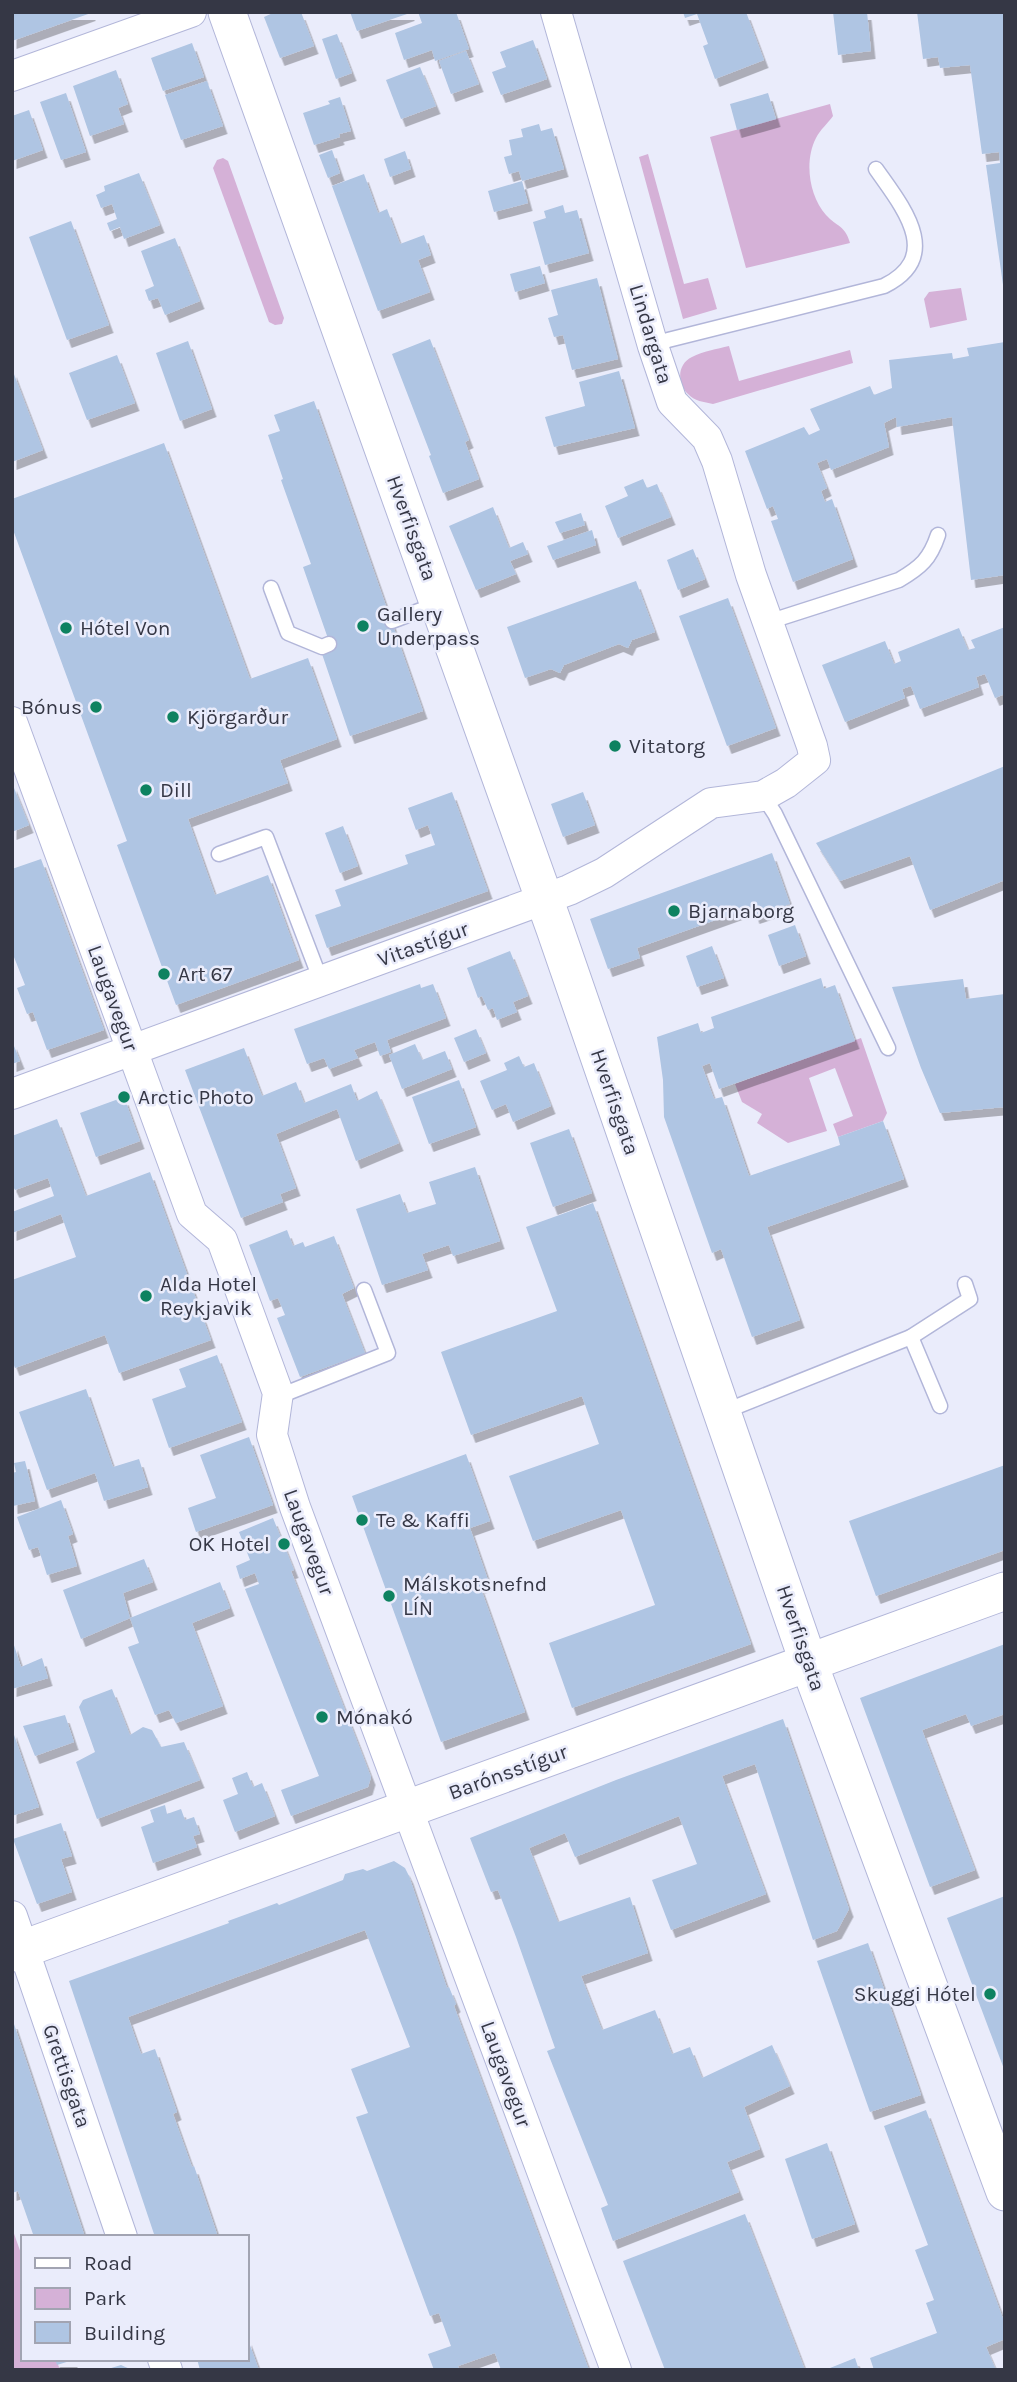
<svg xmlns="http://www.w3.org/2000/svg" width="1017" height="2382" viewBox="0 0 1017 2382" font-family="Karla,sans-serif">
	<style>
		.green { fill: #d5b1d7 }
		.building { fill: #afc5e3; filter: url(#shadow) }
		.lines { fill: none; stroke-linecap: round; stroke-linejoin: round }
		.service-casing { stroke: #b2b6d9; stroke-width: 17 }
		.minor-casing { stroke: #b2b6d9; stroke-width: 32 }
		.tertiary-casing { stroke: #b2b6d9; stroke-width: 39 }
		.service { stroke: #fff; stroke-width: 14 }
		.minor { stroke: #fff; stroke-width: 30 }
		.tertiary { stroke: #fff; stroke-width: 37 }
		.poi-dot { fill: #0e8260; stroke: #eaecfb; stroke-width: 2.5 }
		.labels { text-anchor: middle; dominant-baseline: central; stroke-width: 5; stroke-linejoin: round; paint-order: stroke }
		.street-label { font-size: 21px; fill: #353745; stroke: #eaecfb }
		.poi-label { font-size: 21px; fill: #353745; stroke: #eaecfb; text-anchor: start }
	</style>
	<defs>
		<filter id="shadow"><feDropShadow dx="4.5" dy="8" stdDeviation="0" flood-color="#0004"/></filter>
	</defs>
	<rect width="100%" height="100%" fill="#eaecfb"/>
	<!-- green -->
	<g class="green">
		<path d="M 830,104 L 833,116 C 828,123 820,130 816,138 C 804,161 809,196 826,215 C 837,227 845,225 850,243 L 746,268 L 710,137 Z"/>
		<polygon points="648,154 684,284 708,278 717,309 683,319 639,157"/>
		<polygon points="223,158 228,161 284,318 282,324 275,325 269,322 213,168 217,160"/>
		<polygon points="961,288 967,320 930,328 924,299 929,292"/>
		<path d="M 729,346 L 739,381 L 850,350 L 853,363 L 713,404 C 704,402 694,401 688,394 C 677,383 677,364 692,357 C 703,351 717,349 729,346 Z"/>
		<polygon points="861,1038 887,1113 883,1121 838,1137 833,1124 853,1116 835,1068 809,1078 827,1131 788,1143 757,1123 762,1114 742,1102 735,1084"/>
		<polygon points="12,2228 23,2259 23,2359 56,2359 60,2370 12,2370"/>
	</g>
	<!-- building -->
	<g class="building">
		<polygon points="12,12 91,12 91,13 12,41"/>
		<polygon points="275,12 301,12 314,46 280,58 264,17"/>
		<polygon points="350,12 410,12 410,13 357,31"/>
		<polygon points="418,12 456,12 469,49 435,61 432,50 404,60 395,33 422,23"/>
		<polygon points="683,12 746,12 764,60 715,79 703,46 708,44 697,14 685,18"/>
		<polygon points="833,12 867,12 871,51 838,55"/>
		<polygon points="917,12 1005,12 1005,299 986,165 1000,163 999,152 982,154 970,65 940,68 938,57 923,59"/>
		<polygon points="337,34 352,73 336,79 322,39"/>
		<polygon points="533,40 547,79 501,95 492,72 506,67 500,52"/>
		<polygon points="192,43 204,77 163,91 151,58"/>
		<polygon points="466,51 479,84 451,94 439,61"/>
		<polygon points="420,67 436,106 401,119 386,80"/>
		<polygon points="116,70 128,104 118,108 124,124 90,136 73,86"/>
		<polygon points="207,81 223,126 181,140 165,95"/>
		<polygon points="66,93 86,152 61,160 40,102"/>
		<polygon points="768,93 776,119 737,130 730,104"/>
		<polygon points="340,97 351,131 339,134 340,137 314,145 303,113 330,104 328,101"/>
		<polygon points="29,110 43,150 12,161 12,116"/>
		<polygon points="539,124 541,131 552,128 564,169 522,181 528,203 494,212 488,191 522,181 519,171 509,174 504,157 512,155 509,140 523,137 521,129"/>
		<polygon points="332,150 340,173 328,178 319,155"/>
		<polygon points="405,151 411,169 390,177 384,159"/>
		<polygon points="139,173 160,225 124,239 120,227 110,231 107,223 117,219 112,204 101,208 96,195 105,191 104,186"/>
		<polygon points="364,174 378,213 387,209 400,244 424,235 431,255 418,260 430,292 378,311 332,186"/>
		<polygon points="563,205 565,213 577,210 589,253 545,265 533,222 546,218 544,211"/>
		<polygon points="71,221 109,325 67,340 29,237"/>
		<polygon points="175,238 200,301 165,315 158,298 149,301 145,290 154,286 141,251"/>
		<polygon points="540,266 545,283 515,292 510,274"/>
		<polygon points="597,278 618,359 572,370 563,335 554,337 548,318 558,315 551,290"/>
		<polygon points="430,339 469,440 465,442 479,479 443,493 429,456 431,455 392,354"/>
		<polygon points="188,341 212,409 180,421 156,353"/>
		<polygon points="1005,342 1005,575 971,580 952,417 897,427 896,417 884,423 889,447 831,470 827,459 817,463 827,488 821,491 825,502 832,499 853,559 793,582 771,521 778,519 773,506 767,509 745,451 804,427 809,435 820,430 810,409 870,386 874,395 892,388 889,360 952,353 953,359 969,356 967,348"/>
		<polygon points="117,355 135,403 87,420 69,373"/>
		<polygon points="12,369 43,450 12,462"/>
		<polygon points="619,371 635,428 554,447 545,417 585,406 579,382"/>
		<polygon points="314,401 423,711 350,736 322,654 332,650 303,567 311,564 281,480 283,479 268,435 280,431 274,415"/>
		<polygon points="164,443 250,679 308,658 337,739 280,760 288,783 188,819 215,895 268,875 299,960 176,1005 117,845 127,841 12,527 12,499"/>
		<polygon points="643,479 647,488 657,484 671,517 618,538 605,506 628,496 624,487"/>
		<polygon points="493,507 509,548 523,542 528,554 510,561 516,574 476,590 449,526"/>
		<polygon points="581,513 585,525 560,533 555,522"/>
		<polygon points="592,530 596,545 553,560 547,546"/>
		<polygon points="693,549 705,579 678,590 667,560"/>
		<polygon points="636,581 655,632 632,640 628,648 619,644 564,665 560,673 551,669 525,678 507,627"/>
		<polygon points="728,598 776,728 727,746 679,616"/>
		<polygon points="1005,627 1005,694 995,698 985,674 976,677 979,687 920,709 911,686 902,689 905,698 845,722 822,665 885,641 894,664 901,661 898,652 959,628 968,650 975,648 971,640"/>
		<polygon points="1005,766 1005,880 930,910 910,856 840,881 816,843"/>
		<polygon points="12,783 29,825 12,832"/>
		<polygon points="452,792 488,891 327,948 315,915 341,906 335,890 408,864 405,855 435,845 428,825 416,830 408,808"/>
		<polygon points="583,792 595,825 563,837 551,804"/>
		<polygon points="343,826 358,866 340,873 325,833"/>
		<polygon points="772,853 790,904 755,916 752,907 637,948 640,958 608,969 590,919"/>
		<polygon points="41,859 104,1030 47,1050 33,1012 27,1014 17,988 25,985 12,952 12,869"/>
		<polygon points="795,925 806,956 779,966 768,935"/>
		<polygon points="712,946 724,978 697,987 686,956"/>
		<polygon points="510,951 528,996 513,1002 517,1012 497,1020 493,1008 488,1010 482,996 478,998 467,968"/>
		<polygon points="821,978 824,989 835,985 855,1041 719,1089 710,1063 702,1066 714,1099 722,1097 749,1176 840,1145 838,1137 883,1121 904,1179 767,1227 800,1320 752,1337 721,1249 712,1253 664,1117 663,1080 657,1037 698,1023 701,1033 714,1028 711,1017"/>
		<polygon points="963,979 966,999 1005,994 1005,1107 940,1113 921,1068 892,987"/>
		<polygon points="420,984 421,988 433,984 446,1018 387,1040 391,1052 380,1056 375,1042 354,1050 358,1058 329,1069 324,1058 307,1064 294,1029"/>
		<polygon points="476,1029 486,1053 464,1062 454,1038"/>
		<polygon points="12,1041 20,1061 12,1064"/>
		<polygon points="415,1044 422,1060 445,1051 452,1069 402,1089 389,1055"/>
		<polygon points="244,1048 262,1096 296,1082 304,1103 351,1084 357,1101 377,1091 399,1143 356,1161 337,1109 276,1134 296,1188 280,1194 283,1202 241,1218 185,1070"/>
		<polygon points="519,1056 524,1067 534,1063 551,1106 513,1122 506,1104 492,1110 480,1081 507,1070 504,1063"/>
		<polygon points="459,1080 476,1127 429,1144 412,1097"/>
		<polygon points="124,1097 140,1141 96,1157 80,1113"/>
		<polygon points="57,1119 86,1196 150,1172 211,1340 119,1373 105,1335 15,1368 12,1360 12,1280 76,1257 61,1214 12,1233 12,1212 54,1196 48,1178 15,1190 12,1184 12,1136"/>
		<polygon points="569,1129 592,1193 553,1207 530,1143"/>
		<polygon points="475,1167 500,1241 453,1256 449,1245 422,1254 428,1270 382,1285 356,1209 400,1194 407,1213 436,1204 429,1182"/>
		<polygon points="593,1203 751,1644 572,1708 549,1643 655,1605 621,1510 533,1541 509,1476 599,1444 582,1396 471,1435 441,1352 557,1311 526,1227"/>
		<polygon points="287,1230 293,1246 303,1242 305,1247 334,1236 354,1288 342,1294 365,1353 300,1377 277,1318 285,1315 278,1298 270,1301 249,1245"/>
		<polygon points="217,1355 242,1422 169,1448 152,1399 186,1387 179,1369"/>
		<polygon points="86,1389 113,1467 139,1459 148,1487 104,1501 95,1473 47,1490 19,1412"/>
		<polygon points="249,1437 273,1505 196,1532 188,1508 216,1498 200,1455"/>
		<polygon points="466,1454 490,1521 470,1528 489,1583 480,1586 525,1712 441,1742 352,1496"/>
		<polygon points="25,1461 35,1501 13,1506 12,1473 16,1472 14,1463"/>
		<polygon points="1005,1465 1005,1550 876,1596 849,1521"/>
		<polygon points="61,1500 73,1534 68,1536 77,1566 47,1575 38,1547 29,1550 17,1517"/>
		<polygon points="273,1518 294,1570 291,1571 371,1777 368,1787 291,1816 281,1790 319,1776 245,1589 259,1584 255,1573 240,1579 236,1566 250,1560 239,1532"/>
		<polygon points="144,1559 153,1582 123,1593 130,1618 81,1639 63,1590"/>
		<polygon points="220,1582 230,1608 192,1623 223,1706 176,1723 169,1710 155,1715 128,1647 139,1643 130,1618"/>
		<polygon points="13,1642 21,1667 42,1658 48,1678 12,1689"/>
		<polygon points="1005,1644 1005,1714 971,1726 966,1714 922,1730 975,1870 930,1887 860,1698"/>
		<polygon points="112,1689 130,1735 143,1727 152,1730 161,1747 184,1742 200,1780 97,1819 76,1762 95,1752 79,1707 83,1700"/>
		<polygon points="65,1715 74,1742 35,1756 23,1726"/>
		<polygon points="783,1719 849,1909 837,1931 813,1940 755,1764 722,1776 766,1894 671,1930 652,1880 697,1864 679,1816 575,1857 565,1833 529,1848 558,1922 630,1897 648,1953 581,1976 602,2030 655,2010 672,2054 690,2047 702,2078 772,2045 790,2086 744,2107 760,2149 727,2162 739,2192 613,2241 601,2208 608,2205 547,2051 555,2048 516,1937 498,1890 491,1892 470,1838 616,1780"/>
		<polygon points="12,1729 39,1807 12,1816"/>
		<polygon points="247,1772 253,1787 262,1783 275,1816 235,1832 223,1800 238,1794 232,1778"/>
		<polygon points="165,1805 167,1814 181,1809 185,1820 194,1817 200,1834 193,1836 197,1847 153,1863 141,1827 154,1822 150,1810"/>
		<polygon points="61,1823 72,1856 61,1859 72,1892 37,1904 13,1839"/>
		<polygon points="394,1861 405,1868 409,1876 447,1988 449,1987 456,2004 454,2006 589,2370 501,2370 495,2353 458,2366 459,2370 434,2370 428,2354 451,2346 439,2313 430,2316 356,2117 368,2113 351,2069 410,2047 365,1930 128,2017 141,2054 155,2049 177,2112 173,2114 192,2167 194,2166 218,2237 155,2237 69,1981 229,1923 228,1921 277,1903 279,1905 343,1880 345,1874 363,1869 367,1871"/>
		<polygon points="1005,1896 1005,2069 1004,2069 947,1918"/>
		<polygon points="868,1943 921,2095 870,2112 817,1961"/>
		<polygon points="12,2021 13,2021 85,2237 34,2237 18,2191 12,2193"/>
		<polygon points="926,2110 1005,2324 1005,2339 986,2347 996,2370 874,2370 870,2358 937,2333 926,2303 934,2300 915,2250 928,2245 884,2126"/>
		<polygon points="827,2143 855,2224 812,2239 785,2159"/>
		<polygon points="745,2214 805,2370 665,2370 623,2261"/>
		<polygon points="247,2337 259,2370 200,2370 197,2359 247,2359"/>
		<polygon points="855,2358 859,2370 825,2370"/>
		<polygon points="55,2359 73,2359 73,2360 57,2365"/>
		<polygon points="121,2365 132,2370 108,2370 108,2369"/>
	</g>
	<g class="lines">
		<defs>
			<g id="service">
				<path d="M 653,346 L 668,340 L 884,286 C 945,256 901,205 876,169"/>
				<polyline points="271,588 288,633 322,647 329,644"/>
				<polyline points="392,621 437,604"/>
				<path d="M 768,622 L 899,580 C 921,567 930,559 938,535"/>
				<polyline points="763,796 775,814 888,1048"/>
				<polyline points="219,854 266,837 321,981"/>
				<polyline points="911,1337 970,1299 965,1284"/>
				<polyline points="277,1397 388,1353 364,1290"/>
				<polyline points="723,1412 911,1337 940,1406"/>
			</g>
			<g id="minor">
				<polyline points="12,76 191,12"/>
				<polyline points="12,722 192,1214 222,1240 278,1393 272,1435 295,1507 616,2370"/>
				<polyline points="12,1094 569,890 604,873 711,803 763,796 786,783 815,760 812,746 751,575 717,461 707,438 672,402 653,346 556,12"/>
				<polyline points="12,1916 122,2237"/>
				<polyline points="163,2359 167,2370"/>
			</g>
			<g id="tertiary">
				<polyline points="227,12 555,929 809,1664 1005,2192"/>
				<polyline points="12,1953 1005,1591"/>
			</g>
		</defs>
		<!-- service casing -->
		<use href="#service" class="service-casing"/>
		<!-- minor casing -->
		<use href="#minor" class="minor-casing"/>
		<!-- tertiary casing -->
		<use href="#tertiary" class="tertiary-casing"/>
		<!-- service -->
		<use href="#service" class="service"/>
		<!-- minor -->
		<use href="#minor" class="minor"/>
		<!-- tertiary -->
		<use href="#tertiary" class="tertiary"/>
	</g>
	<!-- markers -->
	<g class="poi-dot">
		<circle cx="363" cy="626" r="7"/>
		<circle cx="66" cy="628" r="7"/>
		<circle cx="96" cy="707" r="7"/>
		<circle cx="173" cy="717" r="7"/>
		<circle cx="615" cy="746" r="7"/>
		<circle cx="146" cy="790" r="7"/>
		<circle cx="674" cy="911" r="7"/>
		<circle cx="164" cy="974" r="7"/>
		<circle cx="124" cy="1097" r="7"/>
		<circle cx="146" cy="1296" r="7"/>
		<circle cx="362" cy="1520" r="7"/>
		<circle cx="284" cy="1544" r="7"/>
		<circle cx="389" cy="1596" r="7"/>
		<circle cx="322" cy="1717" r="7"/>
		<circle cx="990" cy="1994" r="7"/>
	</g>
	<g class="labels">
		<!-- street labels -->
		<g class="street-label">
			<text transform="translate(651 334) rotate(73)">Lindargata</text>
			<text transform="translate(412 528) rotate(70)">Hverfisgata</text>
			<text transform="translate(423 944) rotate(-20)">Vitastígur</text>
			<text transform="translate(113 998) rotate(70)">Laugavegur</text>
			<text transform="translate(615 1102) rotate(71)">Hverfisgata</text>
			<text transform="translate(309 1542) rotate(70)">Laugavegur</text>
			<text transform="translate(801 1638) rotate(71)">Hverfisgata</text>
			<text transform="translate(508 1772) rotate(-20)">Barónsstígur</text>
			<text transform="translate(506 2074) rotate(70)">Laugavegur</text>
			<text transform="translate(67 2076) rotate(71)">Grettisgata</text>
		</g>
		<!-- poi labels -->
		<g class="poi-label">
			<text x="377" y="614">Gallery<tspan x="377" dy="24">Underpass</tspan></text>
			<text x="80" y="628">Hótel Von</text>
			<text x="82" y="707" text-anchor="end">Bónus</text>
			<text x="187" y="717">Kjörgarður</text>
			<text x="629" y="746">Vitatorg</text>
			<text x="160" y="790">Dill</text>
			<text x="688" y="911">Bjarnaborg</text>
			<text x="178" y="974">Art 67</text>
			<text x="138" y="1097">Arctic Photo</text>
			<text x="160" y="1284">Alda Hotel<tspan x="160" dy="24">Reykjavik</tspan></text>
			<text x="376" y="1520">Te &amp; Kaffi</text>
			<text x="270" y="1544" text-anchor="end">OK Hotel</text>
			<text x="403" y="1584">Málskotsnefnd<tspan x="403" dy="24">LÍN</tspan></text>
			<text x="336" y="1717">Mónakó</text>
			<text x="976" y="1994" text-anchor="end">Skuggi Hótel</text>
		</g>
	</g>
	<!-- border -->
	<rect width="1017" height="2382" fill="none" stroke="#353745" stroke-width="28"/>
	<!-- legend -->
	<rect x="21" y="2235" width="228" height="126" fill="#eaecfb" stroke="#a2a4b2" stroke-width="2"/>
	<rect x="35" y="2258" width="35" height="10" fill="#ffffff" stroke="#a2a4b2" stroke-width="2"/>
	<text x="84" y="2270" font-size="21" fill="#353745">Road</text>
	<rect x="35" y="2288" width="35" height="21" fill="#d5b1d7" stroke="#a2a4b2" stroke-width="2"/>
	<text x="84" y="2305" font-size="21" fill="#353745">Park</text>
	<rect x="35" y="2322" width="35" height="21" fill="#afc5e3" stroke="#a2a4b2" stroke-width="2"/>
	<text x="84" y="2340" font-size="21" fill="#353745">Building</text>
</svg>
